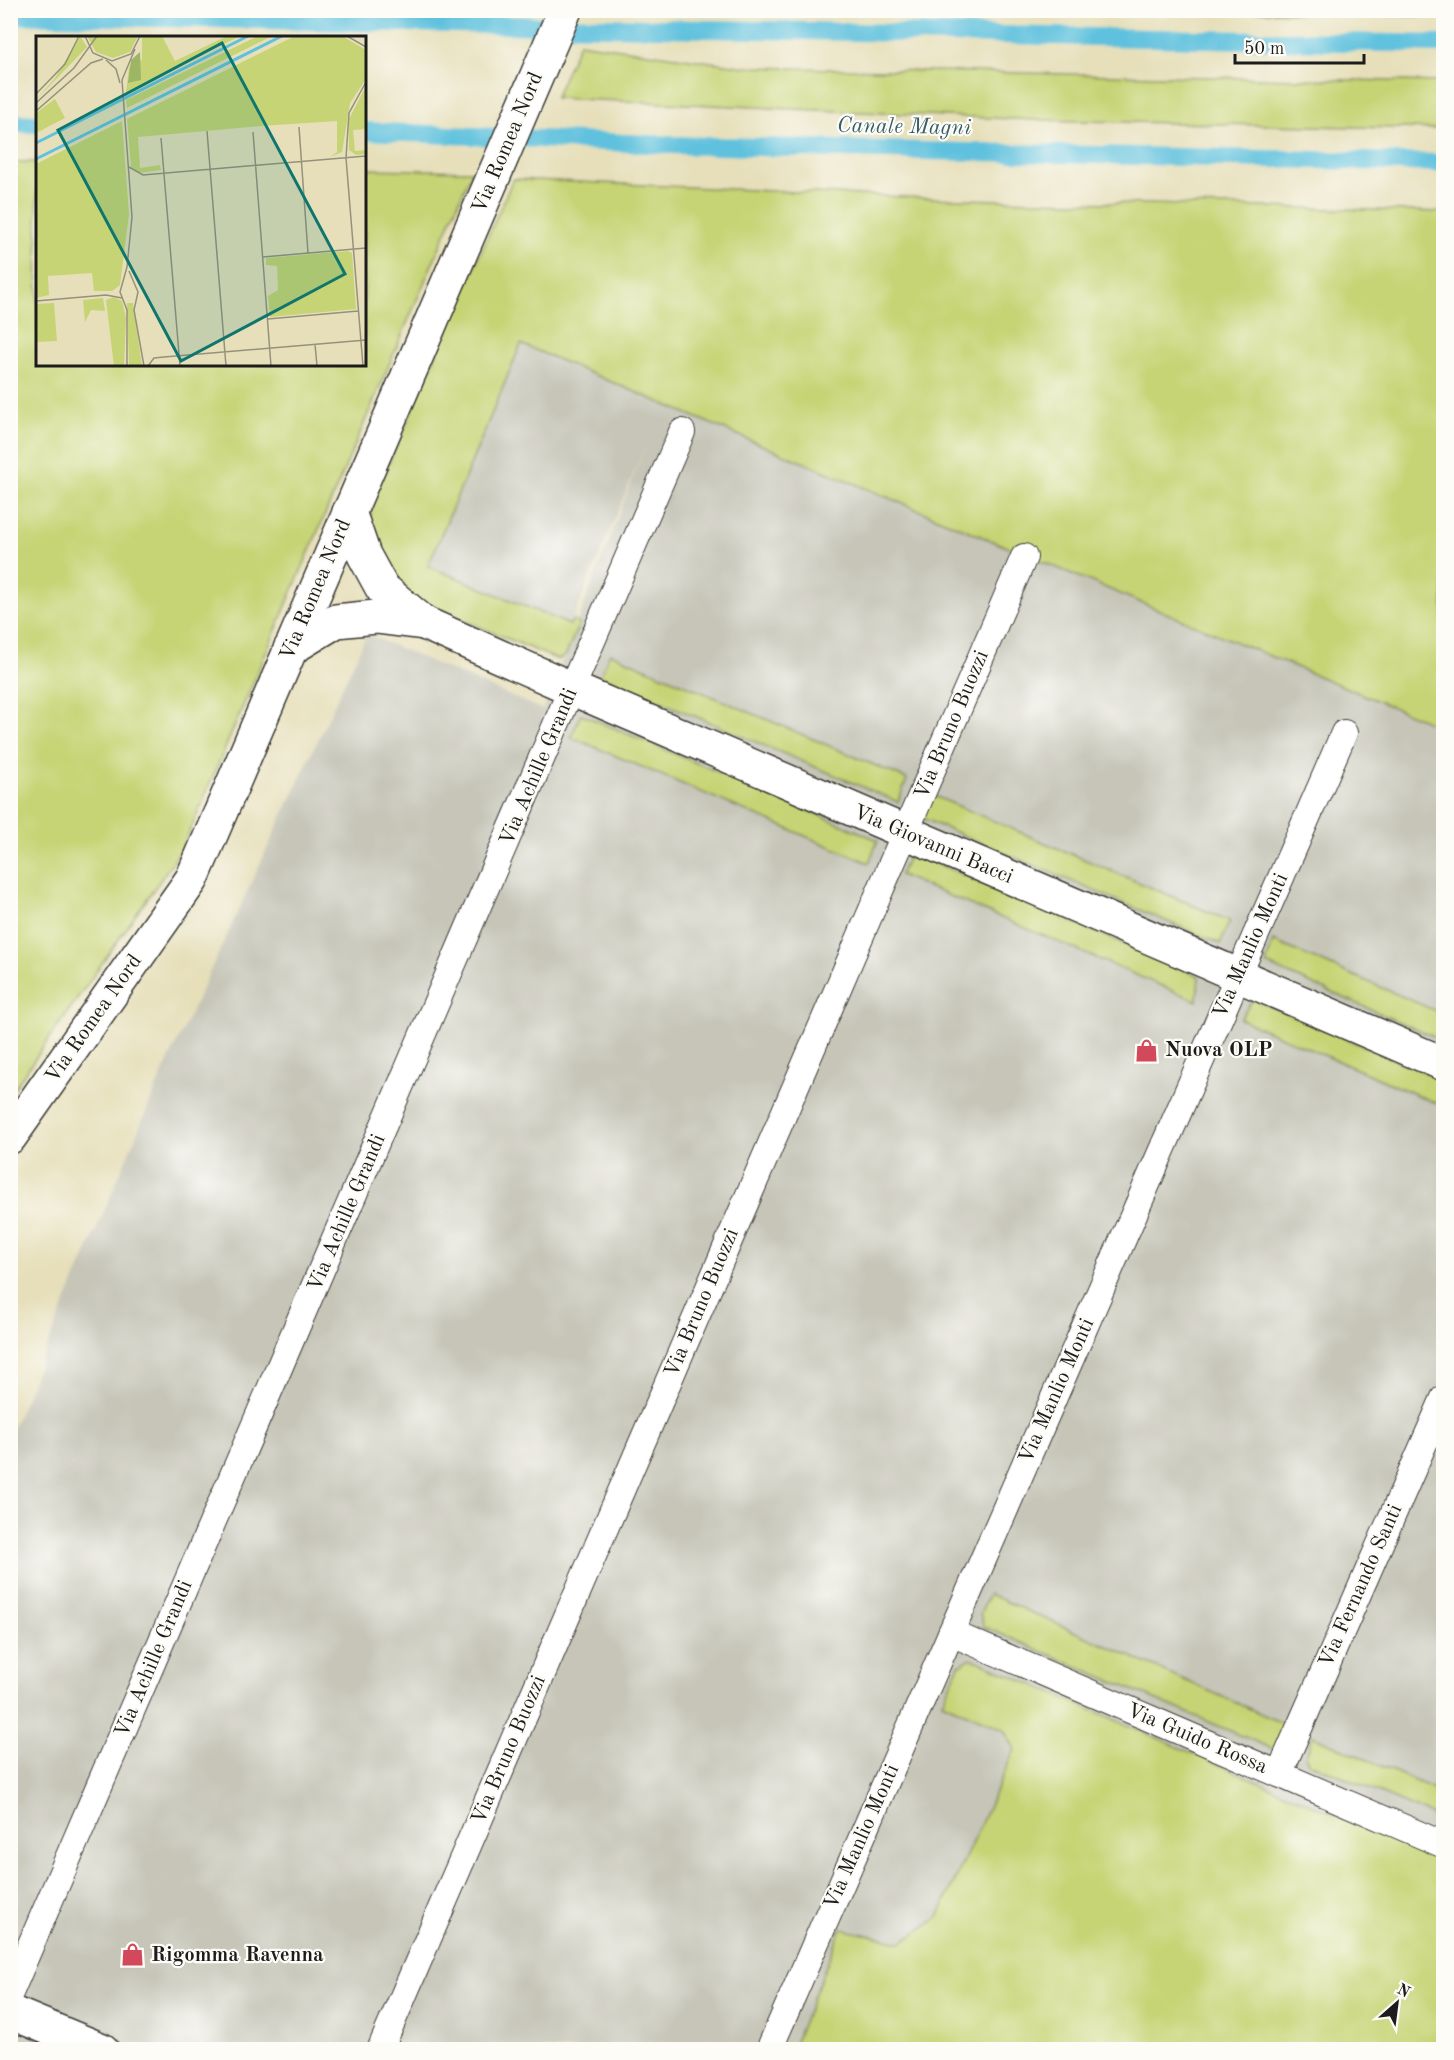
<svg xmlns="http://www.w3.org/2000/svg" width="1454" height="2060" viewBox="0 0 1454 2060" font-family="'Old Standard TT',serif">
	<style>
		.industrial { fill: #c6c5b8 }
		.green { fill: #c6d475; stroke: #717848; stroke-width: 1.5 }
		.lines { fill: none; stroke-linecap: round; stroke-linejoin: round }
		.canal { stroke: #5ec1dd; stroke-width: 18 }
		.minor-casing { stroke: #3a3934; stroke-width: 28 }
		.major-casing { stroke: #3a3934; stroke-width: 36 }
		.minor { stroke: #fff; stroke-width: 26 }
		.major { stroke: #fff; stroke-width: 33 }
		.labels { text-anchor: middle; dominant-baseline: central; stroke-width: 4.5; stroke-linejoin: round; paint-order: stroke }
		.street-label { font-size: 21px; fill: #1c1c1c; stroke: #fdfcf7 }
		.poi-label { font-size: 21px; font-weight: bold; fill: #1c1c1c; stroke: #fdfcf7; text-anchor: start }
		.water-label { font-size: 22px; font-style: italic; fill: #365e69; stroke: #fdfcf7 }
		.inset-river { fill: none; stroke: #5ec1dd; stroke-width: 3 }
		.inset-road { fill: none; stroke: #95917b; stroke-width: 1.5 }
		.view { fill: #0f766e; fill-opacity: 0.15; stroke: #0f766e; stroke-width: 3 }
		.inset-edge { fill: none; stroke: #1c1c1c; stroke-width: 3 }
	</style>
	<rect width="100%" height="100%" fill="#fdfcf7"/>
	<filter id="ink" filterUnits="userSpaceOnUse"><feTurbulence type="fractalNoise" baseFrequency=".0167" numOctaves="2"/><feDisplacementMap in="SourceGraphic" scale="12" xChannelSelector="R" yChannelSelector="G"/><feConvolveMatrix kernelMatrix="1 2 1 2 8 2 1 2 1" color-interpolation-filters="sRGB"/></filter>
	<filter id="wash" filterUnits="userSpaceOnUse"><feTurbulence type="fractalNoise" baseFrequency=".008" numOctaves="4" result="noise"/><feDisplacementMap in="SourceGraphic" scale="24" xChannelSelector="R" yChannelSelector="G"/><feGaussianBlur stdDeviation="1.35" result="paint"/><feColorMatrix in="noise" values="0 0 0 0 0 0 0 0 0 0 0 0 0 0 0 0 0 1.4 0 .05"/><feComposite in="paint" operator="in"/></filter>
	<g filter="url(#wash)">
		<rect width="100%" height="100%" fill="#e6dfba"/>
		<!-- industrial -->
		<polygon class="industrial" points="520,343 788,456 1443,728 1443,2049 11,2050 11,1432 159,1081 367,634 543,710 647,442 570,626 428,567"/>
		<!-- green -->
		<g class="green">
			<polygon points="1443,10 1443,17 1239,11 1239,10"/>
			<polygon points="579,43 746,67 1443,82 1443,129 1035,120 555,98"/>
			<polygon points="11,162 37,162 38,364 364,364 365,169 472,171 182,849 11,1093"/>
			<polygon points="513,179 927,198 1443,212 1443,728 788,456 521,344 428,566 570,625 573,620 579,624 566,655 558,660 409,597 391,584 368,526 374,497"/>
			<polygon points="610,653 907,779 898,802 600,676"/>
			<polygon points="581,714 878,840 869,863 571,737"/>
			<polygon points="932,795 1230,921 1220,944 922,818"/>
			<polygon points="910,852 1199,976 1197,1001 900,875"/>
			<polygon points="1273,941 1443,1014 1443,1041 1266,964"/>
			<polygon points="1253,999 1443,1080 1443,1106 1240,1019"/>
			<polygon points="989,1594 1289,1726 1280,1747 1273,1749 984,1627 980,1613"/>
			<polygon points="971,1658 1443,1861 1443,2049 792,2049 841,1929 901,1942 937,1919 1015,1749 1003,1729 942,1702 959,1665"/>
			<polygon points="1313,1736 1443,1793 1443,1820 1309,1763 1306,1755"/>
		</g>
		<g class="lines">
			<!-- canal -->
			<g class="canal">
				<polyline points="10,15 1444,44"/>
				<polyline points="10,123 38,124"/>
				<polyline points="364,131 670,145 1444,163"/>
			</g>
		</g>
	</g>
	<g filter="url(#ink)">
		<g class="lines">
			<defs>
				<g id="minor">
					<polyline points="951,1633 1444,1845"/>
					<polyline points="1279,1774 1444,1398"/>
					<polyline points="10,1993 682,432"/>
					<polyline points="380,2050 1024,557"/>
					<polyline points="769,2050 1344,733"/>
				</g>
				<g id="major">
					<polyline points="349,512 364,555 382,588 424,623 573,689 1444,1064"/>
					<polyline points="290,649 336,621 376,617 424,623"/>
					<polyline points="10,1137 192,879 565,10"/>
					<polyline points="10,2012 102,2050"/>
				</g>
			</defs>
			<!-- minor casing -->
			<use href="#minor" class="minor-casing"/>
			<!-- major casing -->
			<use href="#major" class="major-casing"/>
			<!-- minor -->
			<use href="#minor" class="minor"/>
			<!-- major -->
			<use href="#major" class="major"/>
		</g>
	</g>
	<!-- icons -->
	<defs>
		<symbol id="shop-bare" viewBox="-9 -9 18 18"><path d="M-5-2.5h2.3a2.7 3.5 0 0 1 5.4 0H5L5.5 6h-11ZM-1.5-2.5h3a1.5 2.3 0 0 0-3 0Z" fill="#d1495b" stroke="#fdfcf7" stroke-width="2.5" paint-order="stroke"/></symbol>
	</defs>
	<g fill-rule="evenodd">
		<use href="#shop-bare" x="1130" y="1034" width="33" height="33"/>
		<use href="#shop-bare" x="116" y="1938" width="33" height="33"/>
	</g>
	<g class="labels">
		<!-- street labels -->
		<g class="street-label">
			<text transform="translate(508 143) rotate(-67)">Via Romea Nord</text>
			<text transform="translate(316 590) rotate(-67)">Via Romea Nord</text>
			<text transform="translate(952 725) rotate(-67)">Via Bruno Buozzi</text>
			<text transform="translate(539 767) rotate(-67)">Via Achille Grandi</text>
			<text transform="translate(933 845) rotate(23)">Via Giovanni Bacci</text>
			<text transform="translate(1251 946) rotate(-66)">Via Manlio Monti</text>
			<text transform="translate(94 1019) rotate(-55)">Via Romea Nord</text>
			<text transform="translate(347 1213) rotate(-67)">Via Achille Grandi</text>
			<text transform="translate(702 1303) rotate(-67)">Via Bruno Buozzi</text>
			<text transform="translate(1057 1391) rotate(-66)">Via Manlio Monti</text>
			<text transform="translate(1361 1586) rotate(-66)">Via Fernando Santi</text>
			<text transform="translate(154 1659) rotate(-67)">Via Achille Grandi</text>
			<text transform="translate(1197 1739) rotate(23)">Via Guido Rossa</text>
			<text transform="translate(509 1750) rotate(-67)">Via Bruno Buozzi</text>
			<text transform="translate(862 1837) rotate(-66)">Via Manlio Monti</text>
		</g>
		<!-- poi labels -->
		<g class="poi-label">
			<text x="1165" y="1050">Nuova OLP</text>
			<text x="151" y="1955">Rigomma Ravenna</text>
		</g>
		<!-- water labels -->
		<g class="water-label">
			<text transform="translate(904 127) rotate(1)">Canale Magni</text>
		</g>
	</g>
	<!-- overview -->
	<g transform="translate(36 36)">
		<rect width="330" height="330" fill="#e6dfba"/>
		<path d="M 44,0 L 51,11 L 0,64 L 19,42 ZM 51,0 L 102,0 L 94,16 L 77,22 L 60,16 ZM 106,0 L 126,0 L 139,25 L 191,0 L 204,0 L 90,57 L 93,31 L 106,24 ZM 222,0 L 236,0 L 91,72 L 90,64 ZM 259,0 L 306,0 L 330,14 L 330,43 L 314,67 L 306,116 L 294,121 L 301,116 L 301,85 L 225,90 L 102,101 L 104,132 L 124,129 L 125,134 L 104,137 L 95,131 L 91,83 ZM 330,50 L 330,93 L 317,94 L 319,115 L 330,114 L 330,118 L 320,119 L 313,114 L 313,83 ZM 19,63 L 29,82 L 0,97 L 0,77 ZM 86,85 L 93,178 L 84,249 L 76,255 L 58,255 L 56,237 L 12,240 L 13,259 L 0,262 L 0,128 ZM 312,215 L 316,217 L 320,273 L 234,281 L 232,260 L 242,254 L 241,230 L 230,229 L 230,222 ZM 78,261 L 86,265 L 90,282 L 88,330 L 78,330 L 70,264 ZM 67,262 L 69,275 L 55,274 L 49,286 L 47,264 ZM 18,267 L 21,305 L 0,306 L 0,268 ZM 91,267 L 97,267 L 106,330 L 93,330 Z" fill="#c6d475"/>
		<path d="M 104,16 L 105,44 L 92,47 L 95,24 Z" fill="#9cb666"/>
		<path class="inset-river" d="M 0,107 L 212,0M 0,123 L 246,0"/>
		<path class="inset-road" d="M 49,0 L 57,17 L 76,25 L 95,18 L 104,0M 311,0 L 330,11M 70,24 L 80,33 L 84,47M 0,58 L 29,28 L 43,0M 0,67 L 38,32 L 61,0M 0,75 L 55,27 L 67,23M 263,91 L 272,217M 171,95 L 190,330M 217,96 L 235,330M 125,102 L 144,330M 310,122 L 327,330M 310,122 L 313,77 L 330,46M 93,131 L 107,139 L 330,120M 227,221 L 330,212M 93,235 L 102,256 L 98,274 L 108,330M 0,265 L 70,259 L 86,262M 232,283 L 322,275M 279,308 L 281,330M 91,330 L 91,274 L 84,256 L 91,231 L 96,181 L 86,44 L 99,13M 112,330 L 118,322 L 128,321 L 330,304"/>
		<path class="view" d="M 186,7 L 309,238 L 145,325 L 22,94 Z"/>
		<rect width="330" height="330" class="inset-edge"/>
	</g>
	<!-- margin -->
	<rect width="1454" height="2060" fill="none" stroke="#fdfcf7" stroke-width="36"/>
	<!-- north arrow -->
	<g transform="translate(1397 2003) rotate(28)" stroke="#fdfcf7" stroke-width="4.5" paint-order="stroke">
	<path d="M0-4.5L10 22L0 15L-10 22Z" fill="#1c1c1c"/>
	<text y="-9" font-size="16" font-weight="bold" text-anchor="middle" fill="#1c1c1c">N</text>
	</g>
	<!-- scale -->
	<path d="M1235 54v9h129v-9" fill="none" stroke="#1c1c1c" stroke-width="3"/>
	<text x="1244" y="54" font-size="18" fill="#1c1c1c" stroke="#fdfcf7" stroke-width="4.5" paint-order="stroke">50 m</text>
</svg>
